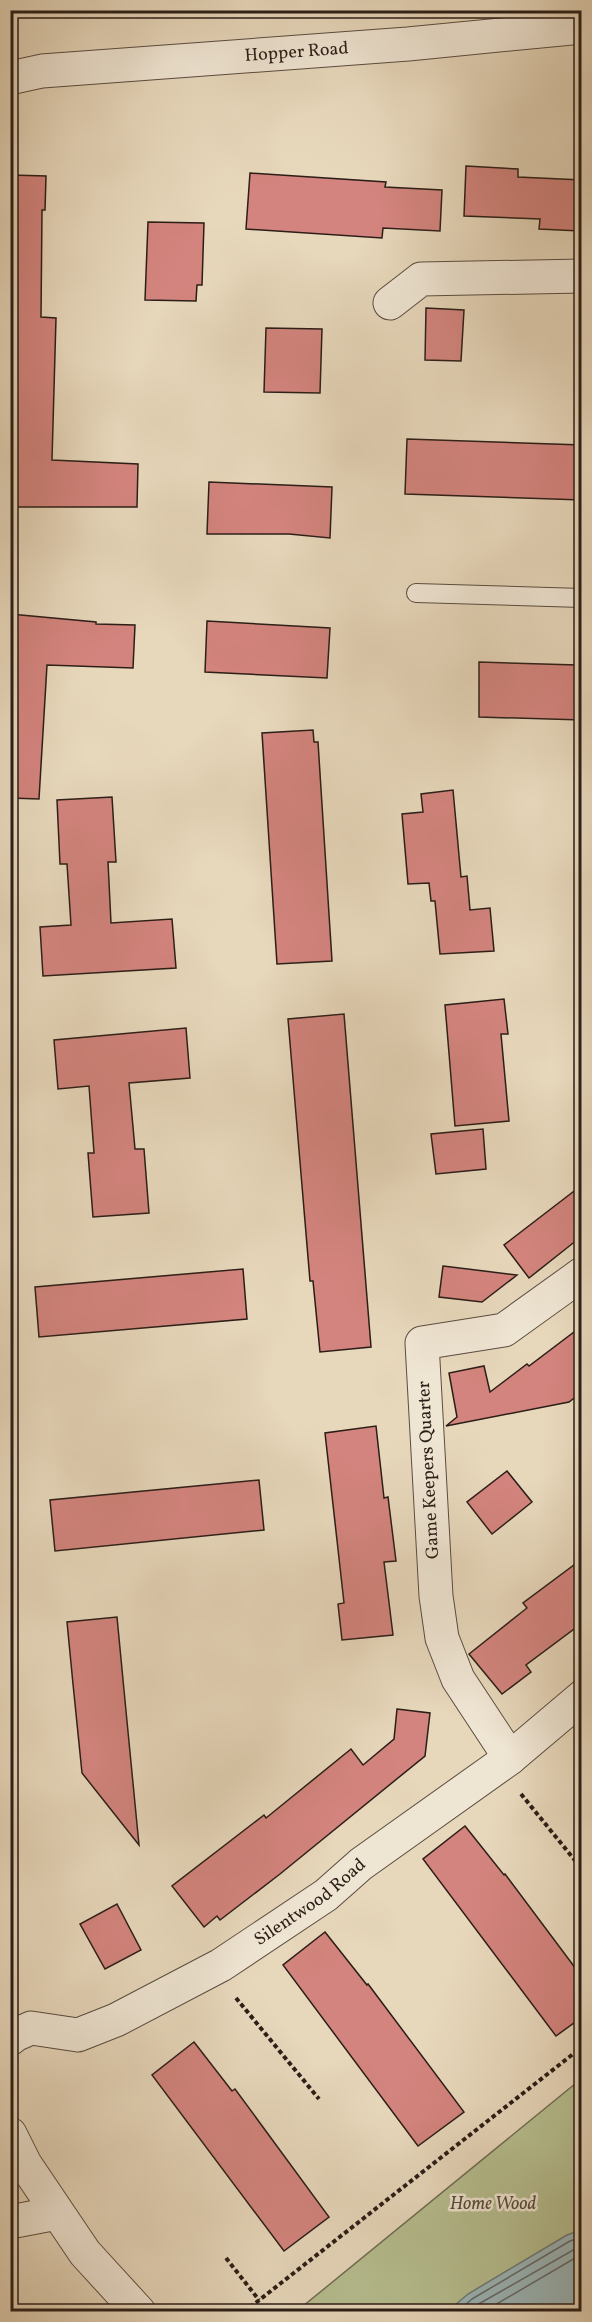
<svg xmlns="http://www.w3.org/2000/svg" width="592" height="2322" viewBox="0 0 592 2322" font-family="Vollkorn,serif">
	<style>
		.green { fill: #b6be90; stroke: #706e54; stroke-width: 1.5 }
		.water { fill: #9bb7ba; stroke: #6e7a79; stroke-width: 1.5 }
		.lines { fill: none; stroke-linecap: round; stroke-linejoin: round }
		.shore { stroke: #636a68; stroke-width: 1.5 }
		.building { fill: #d3847e; stroke: #2b1e17; stroke-width: 1.5 }
		.lane-casing { stroke: #5a4c40; stroke-width: 20 }
		.street-casing { stroke: #5a4c40; stroke-width: 35 }
		.path { stroke: #2b1e17; stroke-width: 4; stroke-dasharray: 4.5 3; stroke-linecap: butt }
		.lane { stroke: #efe5d3; stroke-width: 18 }
		.street { stroke: #efe5d3; stroke-width: 33 }
		.labels { text-anchor: middle; dominant-baseline: central; stroke-width: 5; stroke-linejoin: round; paint-order: stroke }
		.street-label { font-size: 18px; fill: #2b1e17; stroke: #efe5d3 }
		.park-label { font-size: 18px; font-style: italic; fill: #554e3b; stroke: #efe5d3 }
	</style>
	<rect width="100%" height="100%" fill="#e7d7bb"/>
	<filter id="stains"><feTurbulence type="fractalNoise" baseFrequency=".00333" numOctaves="4"/><feColorMatrix values="0 0 0 0 .2 0 0 0 0 .09 0 0 0 0 .02 0 0 0 .5 -.17"/></filter>
	<radialGradient id="worn" r=".72"><stop offset=".6" stop-color="#630" stop-opacity="0"/><stop offset="1" stop-color="#630" stop-opacity=".3"/></radialGradient>
	<!-- green -->
	<polygon class="green" points="581,2079 581,2311 297,2311"/>
	<!-- water -->
	<polygon class="water" points="581,2230 581,2311 448,2311 468,2294 567,2235"/>
	<g class="lines">
		<!-- shore -->
		<g class="shore">
			<polyline points="457,2312 472,2299 570,2241 582,2237"/>
			<polyline points="469,2312 477,2305 582,2245"/>
			<polyline points="483,2312 582,2254"/>
		</g>
	</g>
	<!-- building -->
	<g class="building">
		<polygon points="466,166 518,169 518,177 582,180 580,231 539,229 540,219 464,216"/>
		<polygon points="250,173 386,182 385,187 442,190 440,231 383,228 382,238 246,229"/>
		<polygon points="10,175 46,176 45,210 42,210 41,317 56,318 52,460 138,464 137,507 10,507 13,302 10,302"/>
		<polygon points="148,222 204,223 202,285 197,285 196,301 145,300"/>
		<polygon points="426,308 464,310 461,361 425,360"/>
		<polygon points="266,328 322,329 320,393 264,392"/>
		<polygon points="407,439 582,445 582,500 405,494"/>
		<polygon points="209,482 332,487 330,538 289,534 207,534"/>
		<polygon points="10,614 96,622 96,624 135,625 133,668 47,665 39,799 10,798"/>
		<polygon points="207,621 330,628 327,678 205,672"/>
		<polygon points="479,662 577,665 578,669 582,669 582,720 479,717"/>
		<polygon points="313,730 314,742 318,742 332,961 277,964 262,733"/>
		<polygon points="453,790 461,877 467,876 470,910 490,908 494,951 440,954 435,901 431,901 429,883 408,884 402,814 423,812 421,794"/>
		<polygon points="112,797 116,862 108,862 111,923 172,919 176,968 43,976 40,927 71,925 67,864 60,864 57,800"/>
		<polygon points="504,999 508,1034 501,1034 509,1121 455,1126 445,1005"/>
		<polygon points="344,1014 371,1347 320,1352 313,1281 310,1281 288,1019"/>
		<polygon points="186,1028 190,1078 129,1083 135,1149 144,1149 149,1213 93,1217 88,1153 94,1153 89,1086 58,1089 54,1040"/>
		<polygon points="483,1129 486,1169 436,1174 431,1134"/>
		<polygon points="582,1185 582,1236 529,1278 504,1245"/>
		<polygon points="443,1266 517,1275 482,1302 439,1297"/>
		<polygon points="243,1269 247,1319 39,1337 35,1287"/>
		<polygon points="582,1326 582,1392 569,1402 446,1426 457,1417 449,1373 484,1366 490,1392 527,1364 529,1366"/>
		<polygon points="376,1426 384,1498 388,1497 396,1561 384,1562 393,1635 342,1640 338,1604 344,1603 325,1433"/>
		<polygon points="507,1471 532,1502 492,1534 467,1502"/>
		<polygon points="259,1480 264,1530 55,1551 50,1500"/>
		<polygon points="582,1559 582,1623 526,1665 531,1672 502,1694 469,1654 527,1608 523,1603"/>
		<polygon points="117,1617 126,1711 139,1845 82,1773 73,1684 67,1622"/>
		<polygon points="397,1709 430,1713 425,1756 280,1874 220,1920 217,1916 204,1927 172,1886 264,1815 266,1818 351,1749 363,1765 394,1739"/>
		<polygon points="465,1826 504,1875 505,1874 582,1977 582,2017 556,2036 423,1859"/>
		<polygon points="117,1904 141,1950 105,1969 80,1924"/>
		<polygon points="325,1932 367,1985 368,1984 464,2112 418,2146 283,1965"/>
		<polygon points="194,2042 232,2091 235,2089 329,2217 284,2251 152,2075"/>
	</g>
	<g class="lines">
		<defs>
			<polyline id="lane" points="416,593 582,598"/>
			<g id="street">
				<path id="s1" d="M 10,78 L 42,71 L 408,44 L 582,27"/>
				<polyline points="390,303 421,279 582,276"/>
				<polyline points="510,1758 458,1679 442,1638 436,1596 422,1343 504,1330 582,1274"/>
				<path id="s2" d="M 10,2039 L 15,2035 L 31,2028 L 78,2035 L 116,2020 L 221,1965 L 326,1895 L 361,1864 L 510,1758 L 582,1697"/>
				<polyline points="10,2134 25,2164 85,2253 139,2312"/>
				<polyline points="10,2222 57,2213"/>
			</g>
		</defs>
		<!-- lane casing -->
		<use href="#lane" class="lane-casing"/>
		<!-- street casing -->
		<use href="#street" class="street-casing"/>
		<!-- path -->
		<g class="path">
			<polyline points="521,1794 582,1869"/>
			<polyline points="236,1998 319,2099"/>
			<polyline points="226,2258 259,2300"/>
			<polyline points="244,2312 582,2047"/>
		</g>
		<!-- lane -->
		<use href="#lane" class="lane"/>
		<!-- street -->
		<use href="#street" class="street"/>
	</g>
	<g class="labels">
		<!-- street labels -->
		<g class="street-label">
			<text stroke="none"><textPath href="#s1" startOffset="288">Hopper Road</textPath></text>
			<text transform="translate(429 1470) rotate(-93)">Game Keepers Quarter</text>
			<text stroke="none"><textPath href="#s2" startOffset="340">Silentwood Road</textPath></text>
		</g>
		<!-- park labels -->
		<g class="park-label">
			<text x="493" y="2204">Home Wood</text>
		</g>
	</g>
	<!-- margin -->
	<rect width="592" height="2322" fill="none" stroke="#e7d7bb" stroke-width="36"/>
	<rect x="12" y="12" width="568" height="2298" fill="none" stroke="#2b1e17" stroke-width="3"/>
	<rect x="18" y="18" width="556" height="2286" fill="none" stroke="#2b1e17" stroke-width="1.5"/>
	<rect width="100%" height="100%" filter="url(#stains)"/>
	<rect width="100%" height="100%" fill="url(#worn)"/>
</svg>
